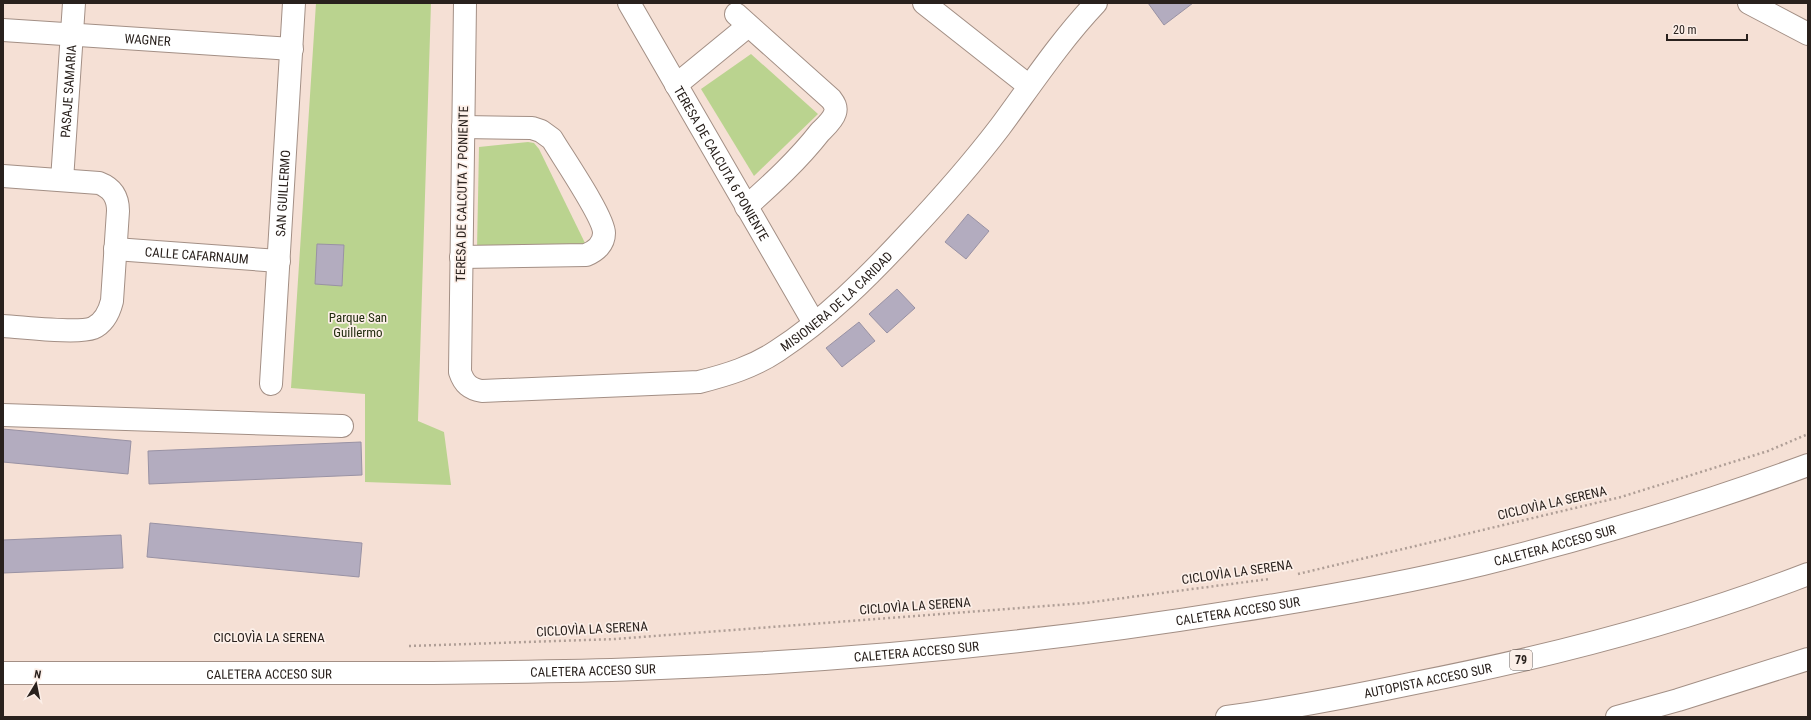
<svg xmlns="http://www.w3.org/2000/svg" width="1811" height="720" viewBox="0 0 1811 720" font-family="'Roboto Condensed',sans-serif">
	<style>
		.green { fill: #bad38f }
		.building { fill: #b3acbf; stroke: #9992a4 }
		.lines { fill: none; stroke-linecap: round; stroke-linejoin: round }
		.street-casing { stroke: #a38f85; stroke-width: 24 }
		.secondary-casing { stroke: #a38f85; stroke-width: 24 }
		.highway-casing { stroke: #a38f85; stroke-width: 24 }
		.path { stroke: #af9e96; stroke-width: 2.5; stroke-dasharray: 2 3; stroke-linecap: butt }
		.street { stroke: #fff; stroke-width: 22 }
		.secondary { stroke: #fff; stroke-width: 22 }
		.highway { stroke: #fff; stroke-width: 22 }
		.labels { text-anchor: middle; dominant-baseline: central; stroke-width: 3.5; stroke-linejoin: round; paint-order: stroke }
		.shield { fill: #fcefe8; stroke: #685f5a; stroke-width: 1 }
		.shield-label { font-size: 12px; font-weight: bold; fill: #29211d }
		.street-label { font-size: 13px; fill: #29211d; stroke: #fcefe8 }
		.park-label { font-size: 13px; fill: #232d0f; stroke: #fcefe8 }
	</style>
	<rect width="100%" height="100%" fill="#f5e0d5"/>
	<!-- green -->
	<g class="green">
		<polygon points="316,3 431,3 418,421 444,432 451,485 365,482 365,394 291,388"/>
		<polygon points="751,54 818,114 754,176 701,89"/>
		<polygon points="528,142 534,143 539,149 585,243 584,245 477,249 479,147"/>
	</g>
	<!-- building -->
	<g class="building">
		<polygon points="1148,3 1193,3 1164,25"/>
		<polygon points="968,214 989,231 966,259 945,242"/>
		<polygon points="317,244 344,245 342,286 315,284"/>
		<polygon points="897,289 915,308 887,333 869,314"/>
		<polygon points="859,322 875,341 842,367 826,348"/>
		<polygon points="3,429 131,441 128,474 3,462"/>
		<polygon points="361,442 362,475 149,484 148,451"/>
		<polygon points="150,523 362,543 359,577 147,557"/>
		<polygon points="121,535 123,568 3,573 3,540"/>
	</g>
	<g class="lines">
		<defs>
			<g id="street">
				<path id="s1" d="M 465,3 L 460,372 C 464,384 470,389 482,391 L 699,382 C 727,375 753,367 777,351 C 826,319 868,277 907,235 C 940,200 971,165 1000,127 C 1031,85 1060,41 1096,3"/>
				<path id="s2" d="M 629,3 L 814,323"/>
				<polyline points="924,3 1029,86"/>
				<polyline points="1749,3 1808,34"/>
				<path d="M 736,14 L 831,99 C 834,103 837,107 835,113 C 833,120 825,127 820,132 C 798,160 773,183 746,207"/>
				<path id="s3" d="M 3,30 L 292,49"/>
				<polyline points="676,85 748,26"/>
				<path d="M 3,176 L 99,183 C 112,188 118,197 118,211 L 112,301 C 109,313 104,323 93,328 C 77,334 23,327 3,326"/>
				<path id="s4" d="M 62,180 L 74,3"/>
				<path id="s5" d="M 115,249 L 279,261"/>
				<path d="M 461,257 L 586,255 C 596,251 604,244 604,233 C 604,217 562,156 552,139 L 541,131 L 532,128 L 463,127"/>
				<path id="s6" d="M 271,384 L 294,3"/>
				<polyline points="3,415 342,426"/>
			</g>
			<g id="secondary">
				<path id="s7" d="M 3,673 C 141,674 279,674 416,673 C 490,672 563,672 637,669 C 836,662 1034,644 1231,612 C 1315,599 1400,584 1483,564 C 1593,537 1702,504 1808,465"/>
			</g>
			<g id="highway">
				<path id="s8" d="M 1227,717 C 1290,708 1353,696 1415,683 C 1548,657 1681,623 1808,574"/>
				<polyline points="1617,717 1678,700 1808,659"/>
			</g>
		</defs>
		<!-- street casing -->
		<use href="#street" class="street-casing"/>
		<!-- secondary casing -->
		<use href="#secondary" class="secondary-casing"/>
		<!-- highway casing -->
		<use href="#highway" class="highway-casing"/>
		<!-- path -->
		<g class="path">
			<polyline points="1298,574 1621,497 1768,451 1808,434"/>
			<polyline points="409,646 615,639 1085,603 1269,579"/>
		</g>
		<!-- street -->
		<use href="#street" class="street"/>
		<!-- secondary -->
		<use href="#secondary" class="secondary"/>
		<!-- highway -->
		<use href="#highway" class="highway"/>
	</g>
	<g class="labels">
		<!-- shield labels -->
		<rect class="shield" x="1510" y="650" width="22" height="20" rx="3"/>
		<g class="shield-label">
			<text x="1521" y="660">79</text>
		</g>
		<!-- street labels -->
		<g class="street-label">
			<text stroke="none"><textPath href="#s3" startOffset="145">WAGNER</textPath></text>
			<text stroke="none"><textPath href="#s4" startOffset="89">PASAJE SAMARIA</textPath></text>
			<text stroke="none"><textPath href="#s2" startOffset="185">TERESA DE CALCUTA 6 PONIENTE</textPath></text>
			<text stroke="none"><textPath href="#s6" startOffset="191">SAN GUILLERMO</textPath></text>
			<text transform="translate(462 194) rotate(-89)">TERESA DE CALCUTA 7 PONIENTE</text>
			<text stroke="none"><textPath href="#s5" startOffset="82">CALLE CAFARNAUM</textPath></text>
			<text stroke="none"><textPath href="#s1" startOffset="779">MISIONERA DE LA CARIDAD</textPath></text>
			<text transform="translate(1552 503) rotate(-13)">CICLOVÌA LA SERENA</text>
			<text stroke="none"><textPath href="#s7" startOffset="1562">CALETERA ACCESO SUR</textPath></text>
			<text transform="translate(1237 572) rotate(-8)">CICLOVÌA LA SERENA</text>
			<text transform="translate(915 606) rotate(-4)">CICLOVÌA LA SERENA</text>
			<text stroke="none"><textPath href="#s7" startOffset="1238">CALETERA ACCESO SUR</textPath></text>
			<text transform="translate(592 629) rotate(-3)">CICLOVÌA LA SERENA</text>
			<text x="269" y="637">CICLOVÌA LA SERENA</text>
			<text stroke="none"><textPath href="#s7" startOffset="914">CALETERA ACCESO SUR</textPath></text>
			<text stroke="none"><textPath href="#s7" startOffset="590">CALETERA ACCESO SUR</textPath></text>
			<text stroke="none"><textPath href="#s7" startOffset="266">CALETERA ACCESO SUR</textPath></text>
			<text stroke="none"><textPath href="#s8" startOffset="204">AUTOPISTA ACCESO SUR</textPath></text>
		</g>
		<!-- park labels -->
		<g class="park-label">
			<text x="358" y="317">Parque San<tspan x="358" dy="15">Guillermo</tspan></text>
		</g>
	</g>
	<!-- border -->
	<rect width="1811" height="720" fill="none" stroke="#29211d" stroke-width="8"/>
	<!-- north arrow -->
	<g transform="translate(36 684) rotate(10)" stroke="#fcefe8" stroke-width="3" paint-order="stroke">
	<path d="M0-3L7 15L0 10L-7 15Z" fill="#29211d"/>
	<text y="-6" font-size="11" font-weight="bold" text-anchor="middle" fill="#29211d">N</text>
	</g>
	<!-- scale -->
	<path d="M1667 34v6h80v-6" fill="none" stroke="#29211d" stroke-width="2"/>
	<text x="1673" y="34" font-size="12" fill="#29211d" stroke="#fcefe8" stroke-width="3" paint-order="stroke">20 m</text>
</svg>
